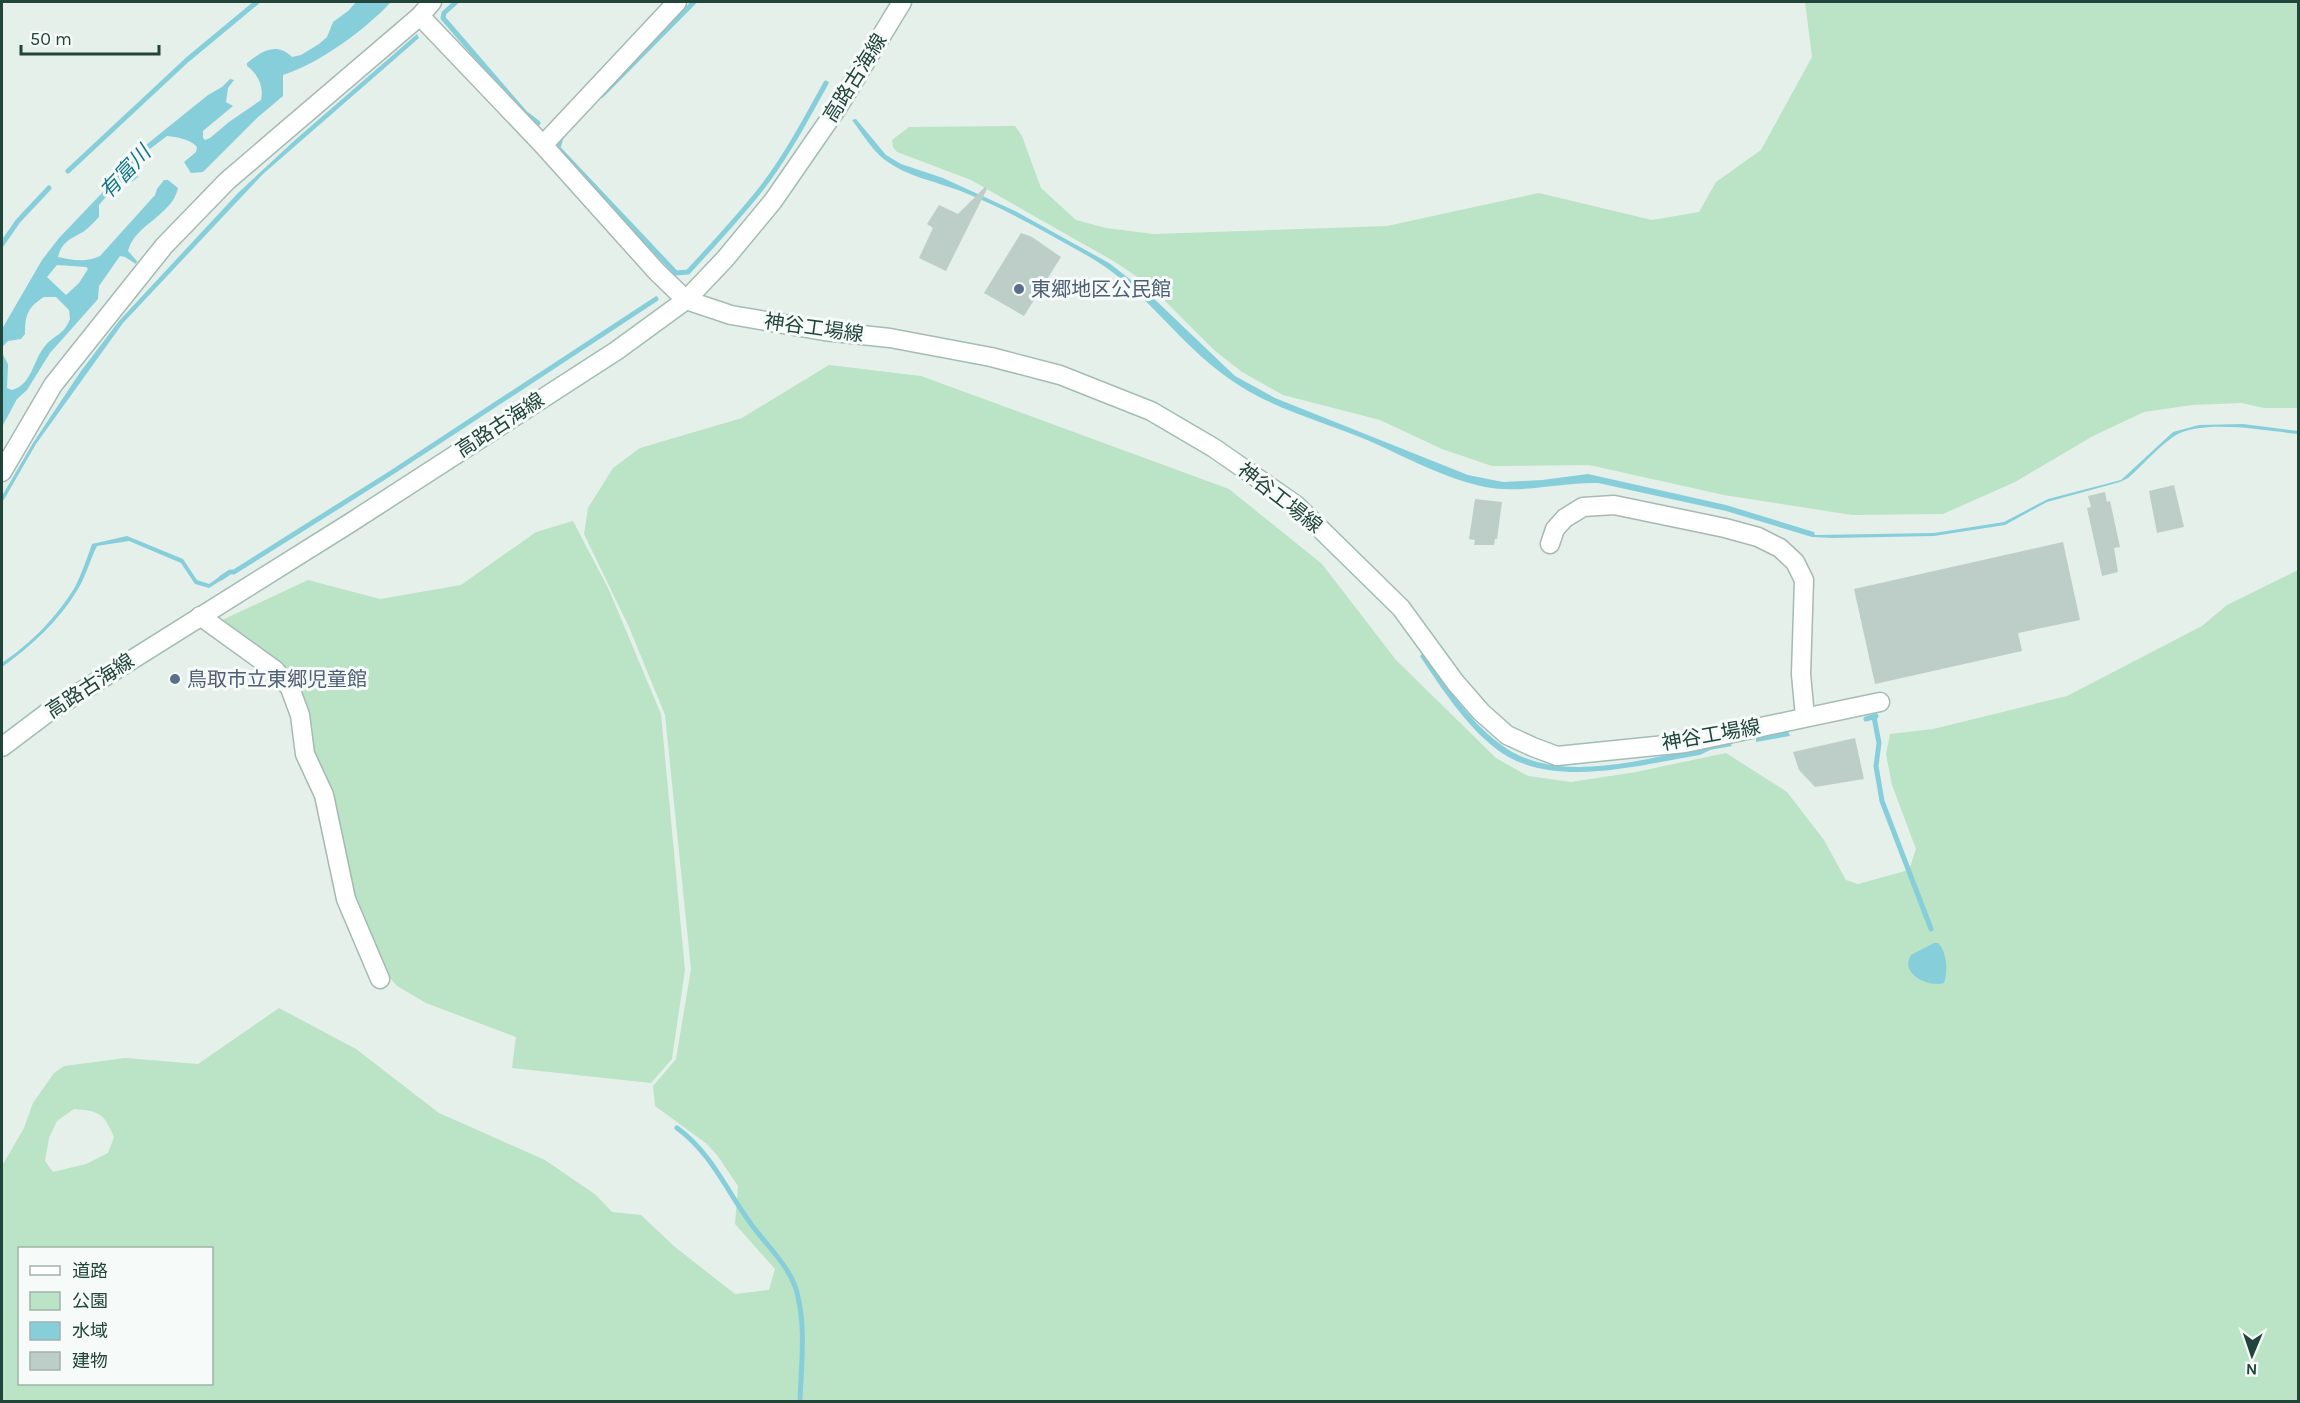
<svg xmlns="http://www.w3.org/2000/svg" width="2300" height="1403" viewBox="0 0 2300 1403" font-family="Karla,'Noto Sans JP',sans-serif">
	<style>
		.green { fill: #bbe3c6; fill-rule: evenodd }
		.water { fill: #87cedb; fill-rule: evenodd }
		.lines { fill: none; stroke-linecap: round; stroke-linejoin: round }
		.stream { stroke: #87cedb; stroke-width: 5 }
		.building { fill: #bccec7 }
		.street-casing { stroke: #a6b9b3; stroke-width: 21 }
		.secondary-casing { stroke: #a2bdb3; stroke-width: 21 }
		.street { stroke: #fff; stroke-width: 18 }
		.secondary { stroke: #fff; stroke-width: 18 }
		.service-dot { fill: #5c6f8a; stroke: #f6fbf9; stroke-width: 2 }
		.labels { text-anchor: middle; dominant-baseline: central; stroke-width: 6; stroke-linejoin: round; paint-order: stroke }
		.street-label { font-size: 20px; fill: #21443b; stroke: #f6fbf9 }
		.service-label { font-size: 20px; fill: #4e5e75; stroke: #f6fbf9; text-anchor: start }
		.water-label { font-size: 21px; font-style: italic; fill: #127689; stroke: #f6fbf9 }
	</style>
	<rect width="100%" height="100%" fill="#e5f0eb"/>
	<!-- green -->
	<g class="green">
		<polygon points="1805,2 2298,2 2298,408 2264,408 2242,403 2192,405 2144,412 2093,436 2015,482 1943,514 1852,515 1724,495 1589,465 1492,466 1442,449 1380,420 1283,395 1242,372 1214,350 1148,284 1115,262 971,180 897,152 893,147 892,140 909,127 1015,126 1022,136 1041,188 1076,220 1106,228 1154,234 1387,226 1539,193 1652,220 1699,212 1716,182 1761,150 1812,57"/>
		<path d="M 829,365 L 921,376 L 1229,489 L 1322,564 L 1396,660 L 1496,758 L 1528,776 L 1571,782 L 1636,772 L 1726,753 L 1787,792 L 1824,840 L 1846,880 L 1858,884 L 1909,870 L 1916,849 L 1892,785 L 1886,754 L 1890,734 L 1933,729 L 2067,696 L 2202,626 L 2227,605 L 2298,570 L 2298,1401 L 2,1401 L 2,1166 L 24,1128 L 33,1103 L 54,1073 L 64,1066 L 125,1058 L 198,1064 L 279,1008 L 356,1049 L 439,1113 L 545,1160 L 596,1195 L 612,1212 L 641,1215 L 675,1247 L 735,1294 L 769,1290 L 775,1269 L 735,1224 L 738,1186 L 717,1155 L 707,1144 L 655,1106 L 653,1086 L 676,1059 L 691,969 L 665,715 L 629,627 L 584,534 L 588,508 L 613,468 L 640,448 L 742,418 ZM 74,1109 C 99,1111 104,1113 114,1137 L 108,1153 L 86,1164 L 53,1172 L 45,1161 L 49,1138 L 57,1121 ZM 20,1248 L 212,1248 L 212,1384 L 20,1384 Z"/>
		<polygon points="573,521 609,590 661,714 685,970 672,1059 651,1083 512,1068 516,1037 426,1003 397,986 386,973 367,943 310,753 305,704 220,621 308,580 380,599 461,585 536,532"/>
	</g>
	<!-- water -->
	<g class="water">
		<path d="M 356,2 L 391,2 C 365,30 320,63 283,75 L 283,96 L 257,118 L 203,172 L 191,173 L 184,162 L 196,152 L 197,147 C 190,139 177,137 167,136 L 138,158 L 138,177 L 133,181 L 117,184 L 99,205 L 99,217 C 94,222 87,230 81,233 C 70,239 61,243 58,257 C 73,260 85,263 100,256 L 155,195 L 157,189 L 164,180 L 168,180 L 178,188 C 172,216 135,224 128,251 L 137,261 L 136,264 L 125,257 L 120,256 L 99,286 L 98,299 L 50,353 L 27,390 L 17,399 L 2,427 L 2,329 L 42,260 L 59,238 L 102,193 L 111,178 L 127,162 L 124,158 L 126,154 L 131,157 L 208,95 L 222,87 L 230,79 L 234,80 L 228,88 L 226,102 L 233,106 L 203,131 L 203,138 L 205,140 L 210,138 L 229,122 L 261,100 C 264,87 258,74 247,66 L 247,63 C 261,52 276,41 292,57 L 301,55 L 319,44 L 327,37 L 333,22 L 348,11 ZM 57,265 L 86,267 L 88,269 L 79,283 L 66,295 L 47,277 ZM 44,297 L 56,297 L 69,310 L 70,319 C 64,335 54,335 45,346 C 33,360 32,385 12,390 L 7,388 L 8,364 L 2,353 L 3,346 L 8,341 L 21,339 L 25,334 C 25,315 28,307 44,297 Z"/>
		<polygon points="417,34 419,38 263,174 123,323 36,444 2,503 2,496 33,443 81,371 119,321 238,193 295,140"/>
		<path d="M 856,119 L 886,155 L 901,164 L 943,178 L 1015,211 L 1109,263 L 1149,294 L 1235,376 L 1275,398 L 1468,475 L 1503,482 L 1542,480 L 1588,474 L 1726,505 L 1814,532 L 1815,535 L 1934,533 L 2004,522 L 2048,499 L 2121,480 L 2173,432 L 2199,425 L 2243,424 L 2298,431 L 2298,434 C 2266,431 2201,418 2173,437 C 2157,448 2143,465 2128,478 L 2120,482 L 2047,502 L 2005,525 L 1934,536 L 1832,538 L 1812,537 L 1726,511 L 1598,483 C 1561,482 1522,494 1485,487 C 1445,479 1404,456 1367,440 C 1315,418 1266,408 1220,372 C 1172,335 1142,287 1088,256 C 1047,233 1006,209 963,192 C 941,183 910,177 891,164 C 874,154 864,136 852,120 Z"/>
		<path d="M 127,536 L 183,559 L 197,580 L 209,584 L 225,573 L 228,576 L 209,588 L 195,584 L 181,563 L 129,541 L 97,546 C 90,560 86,576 78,589 C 59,621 31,646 2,667 L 2,663 C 30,644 57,617 75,587 C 82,573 87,558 92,544 Z"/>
		<path d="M 1423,653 C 1446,685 1468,720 1500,744 C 1561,791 1662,753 1730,742 L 1732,746 L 1710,750 L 1700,755 C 1638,765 1549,791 1495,748 C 1465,724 1442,689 1420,656 Z"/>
		<polygon points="1788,731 1790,736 1756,742 1756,737"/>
		<path d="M 1934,943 L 1938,943 C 1947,952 1948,971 1944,983 C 1929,988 1899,974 1911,955 Z"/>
	</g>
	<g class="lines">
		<!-- stream -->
		<g class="stream">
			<polyline points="456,2 444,13 443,18 525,113 538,123"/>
			<polyline points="602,95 694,2"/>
			<path d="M 564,134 L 561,137 L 558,148 L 676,273 L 688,272 C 713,245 738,218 761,189 C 786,157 806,119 826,83"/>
			<polyline points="68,171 187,60 257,2"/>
			<polyline points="2,244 18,221 49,188"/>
			<polyline points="221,578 230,572 234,572 391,473 656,299"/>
			<polyline points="1874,717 1879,743 1876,766 1882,801 1931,929"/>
			<polyline points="1866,719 1876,716"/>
			<path d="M 677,1128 C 712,1153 728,1194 754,1228 C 770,1249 793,1270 798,1297 C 806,1330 801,1367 800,1402"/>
		</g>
	</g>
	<!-- building -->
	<g class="building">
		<polygon points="985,187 987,189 946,271 919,258 933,228 927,224 939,205 958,214"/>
		<polygon points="1021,233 1032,237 1061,257 1024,316 984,293"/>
		<polygon points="2174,485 2184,527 2157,533 2149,491"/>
		<polygon points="2105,492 2107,502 2110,501 2120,547 2114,548 2118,572 2102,576 2087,508 2091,507 2088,496"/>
		<polygon points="1475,499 1502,502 1497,539 1495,539 1494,545 1474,545 1475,540 1469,539"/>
		<polygon points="2063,542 2080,620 2018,633 2022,651 1875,684 1854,589"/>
		<polygon points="1855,738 1864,779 1815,787 1799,770 1793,752"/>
	</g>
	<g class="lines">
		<defs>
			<g id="street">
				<polyline points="420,16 432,2"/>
				<polyline points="543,145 677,2"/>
				<polyline points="2,472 53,385 164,246 227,181 420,16 543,145 657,272 686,300"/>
				<polyline points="1550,544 1555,529 1565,518 1583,507 1614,505 1725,528 1758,537 1780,548 1795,562 1804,580 1801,674 1805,717"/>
				<polyline points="200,616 275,670 290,688 300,715 305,754 324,795 346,899 380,979"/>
			</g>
			<g id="secondary">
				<polyline points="686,300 731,315 824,331 890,338 991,357 1060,375 1151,411 1214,448 1296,505 1401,608 1455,682 1481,712 1507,735 1533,747 1557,756 1685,743 1880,702"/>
				<polyline points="2,747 47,713 350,523 616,351 686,300 725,259 773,201 838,107 902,2"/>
			</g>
		</defs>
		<!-- street casing -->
		<use href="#street" class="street-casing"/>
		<!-- secondary casing -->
		<use href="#secondary" class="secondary-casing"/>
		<!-- street -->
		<use href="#street" class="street"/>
		<!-- secondary -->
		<use href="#secondary" class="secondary"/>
	</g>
	<!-- markers -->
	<g class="service-dot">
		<circle cx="1019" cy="289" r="6"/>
		<circle cx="175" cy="679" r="6"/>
	</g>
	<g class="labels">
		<!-- street labels -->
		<g class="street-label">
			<text transform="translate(855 78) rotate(-58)">高路古海線</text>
			<text transform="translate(814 328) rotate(8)">神谷工場線</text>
			<text transform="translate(500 425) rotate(-33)">高路古海線</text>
			<text transform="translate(1280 498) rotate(38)">神谷工場線</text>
			<text transform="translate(90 686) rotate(-33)">高路古海線</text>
			<text transform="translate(1711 735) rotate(-10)">神谷工場線</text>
		</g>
		<!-- service labels -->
		<g class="service-label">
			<text x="1031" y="289">東郷地区公民館</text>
			<text x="187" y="679">鳥取市立東郷児童館</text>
		</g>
		<!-- water labels -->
		<g class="water-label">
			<text transform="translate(125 172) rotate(-47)">有富川</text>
		</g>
	</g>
	<!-- border -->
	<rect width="2300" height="1403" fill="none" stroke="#21443b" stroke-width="6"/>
	<!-- legend -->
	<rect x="18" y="1247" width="195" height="138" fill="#f6fbf9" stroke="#a1b2ad" stroke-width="1.5"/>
	<rect x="30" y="1266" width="30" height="9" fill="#ffffff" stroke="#a1b2ad" stroke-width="1.5"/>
	<text x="72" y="1277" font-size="18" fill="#21443b">道路</text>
	<rect x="30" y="1292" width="30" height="18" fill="#bbe3c6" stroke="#a1b2ad" stroke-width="1.5"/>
	<text x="72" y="1307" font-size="18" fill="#21443b">公園</text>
	<rect x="30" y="1322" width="30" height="18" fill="#87cedb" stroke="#a1b2ad" stroke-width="1.5"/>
	<text x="72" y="1337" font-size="18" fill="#21443b">水域</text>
	<rect x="30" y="1352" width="30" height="18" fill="#bccec7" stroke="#a1b2ad" stroke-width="1.5"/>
	<text x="72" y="1367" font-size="18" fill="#21443b">建物</text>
	<!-- north arrow -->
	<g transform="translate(2252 1355) rotate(182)" stroke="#f6fbf9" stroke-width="4.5" paint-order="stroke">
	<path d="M0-4.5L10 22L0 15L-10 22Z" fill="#21443b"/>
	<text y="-9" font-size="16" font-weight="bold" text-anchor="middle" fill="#21443b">N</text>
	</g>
	<!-- scale -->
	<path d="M21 45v9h138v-9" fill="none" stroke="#21443b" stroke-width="3"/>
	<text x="30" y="45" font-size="18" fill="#21443b" stroke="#f6fbf9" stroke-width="4.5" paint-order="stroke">50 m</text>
</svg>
